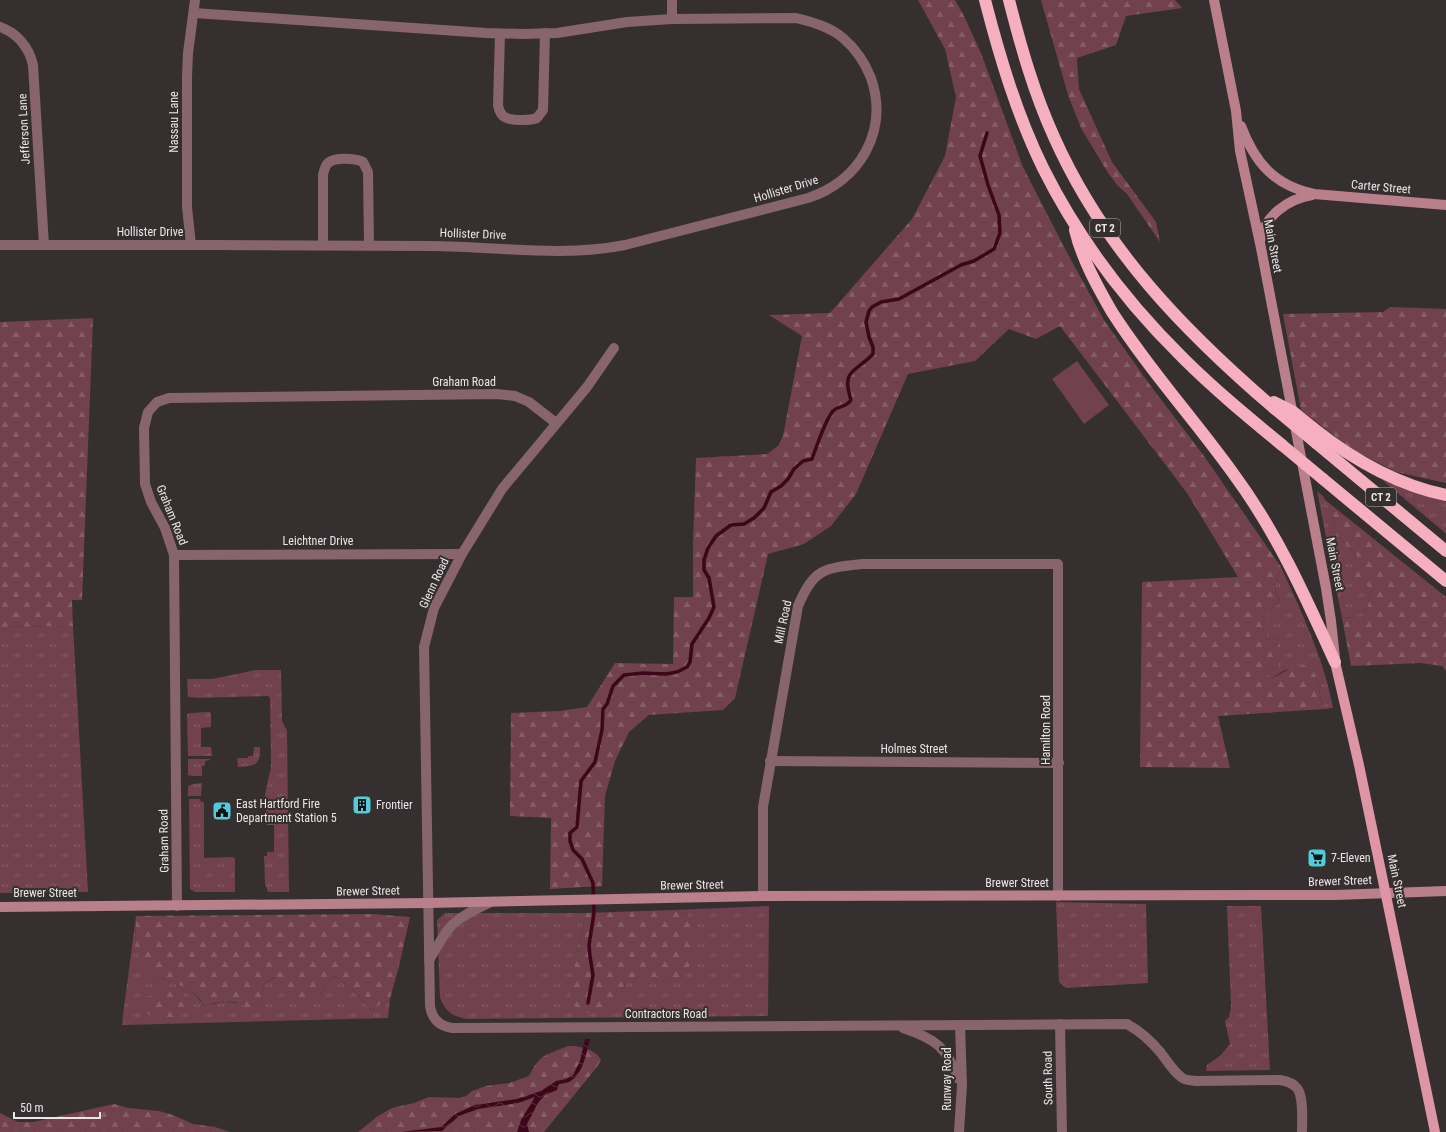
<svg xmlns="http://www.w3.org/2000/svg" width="1446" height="1132" viewBox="0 0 1446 1132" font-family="'Roboto Condensed',sans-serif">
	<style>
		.grass { fill: url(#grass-tufts) }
		.forest { fill: url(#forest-firs) }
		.green { fill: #71414d }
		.water { fill: url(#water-waves) }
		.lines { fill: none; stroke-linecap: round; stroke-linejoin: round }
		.stream { stroke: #3e061a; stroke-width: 3.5 }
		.street { stroke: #88646c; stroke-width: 10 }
		.secondary { stroke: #b9808c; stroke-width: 10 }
		.primary { stroke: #de95a5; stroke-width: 10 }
		.highway { stroke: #f6afbe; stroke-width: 12 }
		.highway-bridge { stroke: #f6afbe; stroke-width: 12 }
		.labels { text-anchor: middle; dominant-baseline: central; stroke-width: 4; stroke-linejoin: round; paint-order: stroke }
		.shield { fill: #362f30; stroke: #b4aeaf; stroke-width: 1 }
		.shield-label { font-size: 11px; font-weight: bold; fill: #eae5e6 }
		.street-label { font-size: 12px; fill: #eae5e6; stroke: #362f30 }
		.poi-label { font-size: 12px; fill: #eae5e6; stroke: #362f30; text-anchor: start }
	</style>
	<defs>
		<pattern id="grass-tufts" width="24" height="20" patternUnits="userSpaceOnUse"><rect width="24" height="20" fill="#71414d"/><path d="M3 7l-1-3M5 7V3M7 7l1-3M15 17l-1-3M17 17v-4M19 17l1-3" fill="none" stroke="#855c67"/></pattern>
		<pattern id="forest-firs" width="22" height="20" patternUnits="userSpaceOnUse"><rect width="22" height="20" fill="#71414d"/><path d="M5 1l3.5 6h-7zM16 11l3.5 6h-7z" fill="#855c67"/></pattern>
		<pattern id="water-waves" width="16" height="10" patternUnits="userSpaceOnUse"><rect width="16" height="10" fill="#3e061a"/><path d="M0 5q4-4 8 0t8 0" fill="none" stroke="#5a2a3b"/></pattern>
	</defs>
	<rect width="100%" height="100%" fill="#362f30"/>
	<!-- grass -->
	<g class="grass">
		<polygon points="1382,480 1446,502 1446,534 1443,531"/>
		<polygon points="1317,491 1323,496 1333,516 1337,535 1357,556 1373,589 1364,616 1342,618"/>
		<path d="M 1281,567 C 1302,613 1324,659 1333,708 L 1324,709 L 1313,667 L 1285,670 L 1272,678 L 1268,676 L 1269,670 L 1280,665 L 1280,639 L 1276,638 L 1268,640 L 1261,623 L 1274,607 L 1280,601 C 1271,588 1276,581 1281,567 Z"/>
		<polygon points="73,626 88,892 0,893 0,627"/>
		<polygon points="256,670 281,670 282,721 287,731 289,892 268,892 265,883 264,856 267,856 267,852 274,852 274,825 267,825 265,794 271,767 270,698 268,696 198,698 188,697 187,679 212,679"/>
		<polygon points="209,712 211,713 211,727 201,728 201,747 211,747 212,756 188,756 187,714 191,713"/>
		<path d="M 254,747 L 260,747 C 261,766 254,766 238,767 L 237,758 L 248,758 L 248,756 L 253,756 Z"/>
		<polygon points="188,759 210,759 210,760 205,761 205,766 202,766 202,776 192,776 188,775"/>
		<polygon points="202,783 201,796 188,796 188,786 193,784"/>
		<polygon points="189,799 200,799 201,802 204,802 204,858 232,857 235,858 235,892 195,892 190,889"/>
		<polygon points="1056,902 1146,904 1148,983 1066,988 1059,982"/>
		<path d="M 769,906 L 768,1016 L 466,1019 C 451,1015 447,1013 440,998 L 437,920 L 445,913 L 586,913 L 577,951 L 617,1004 C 619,999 620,992 624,987 C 634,971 655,979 670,982 L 687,914 L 674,910 Z"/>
		<polygon points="1227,906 1261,906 1270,1070 1206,1071 1207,1065 1220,1056 1230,1044 1225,1021 1229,1017 1231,1007"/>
		<path d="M 136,916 L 135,948 L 156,977 L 190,989 L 205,1006 C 223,1000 243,1003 261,1005 L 264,983 L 276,977 L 321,994 L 326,984 L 334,976 L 352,988 L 371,1010 L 390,999 L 388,1018 L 122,1025 L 123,1015 Z"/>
	</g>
	<!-- forest -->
	<g class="forest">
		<path d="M 918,0 L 955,0 L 964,16 L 981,53 L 1023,167 L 1064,247 L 1104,320 L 1150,385 L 1204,456 L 1281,567 C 1276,581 1271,589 1280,601 L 1274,607 L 1261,623 L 1268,640 L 1276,638 L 1280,639 L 1280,665 L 1269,670 L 1268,676 L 1272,678 C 1286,672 1296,662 1313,667 L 1324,709 L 1218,716 L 1230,768 L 1140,767 L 1142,582 L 1238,577 L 1187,493 L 1060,326 L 1036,339 L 1009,329 L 975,361 L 908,374 L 856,494 L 831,526 L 804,544 L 768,554 L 735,698 L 723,710 L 649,715 L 629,732 L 615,761 L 605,796 L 602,886 L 550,889 L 551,818 L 510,816 L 511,713 L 559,711 L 587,707 L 615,663 L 673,664 L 674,597 L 693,597 L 693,543 L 696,458 L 767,454 L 778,446 L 783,436 L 802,336 L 769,315 L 830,313 L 912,219 L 945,156 L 956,97 L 945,49 Z"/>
		<polygon points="1041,0 1175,0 1182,8 1126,16 1116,45 1077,58 1079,89 1112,162 1156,222 1160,242 1127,194 1118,186 1108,173 1081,128 1068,95"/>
		<polygon points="1390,307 1446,309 1446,483 1396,472 1353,450 1301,410 1283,314 1383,312"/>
		<polygon points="93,318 82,600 72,600 73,626 0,627 0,322"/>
		<polygon points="1324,499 1446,597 1446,671 1442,666 1421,663 1351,666 1342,618 1364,616 1373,589 1354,579 1357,556 1337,535 1333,516"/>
		<path d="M 674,910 L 687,914 L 695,945 L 687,974 L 670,982 L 650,978 L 635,978 L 624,986 L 617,1004 C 602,1011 593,1016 577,1011 L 571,1000 L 571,990 L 577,951 L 586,913 Z"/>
		<polygon points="372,914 410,917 399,966 390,999 371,1010 352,988 334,976 326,984 321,994 303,1001 295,1002 277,982 275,977 264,983 261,1005 254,1011 236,1002 214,1003 206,1006 190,989 156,977 147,969 139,958 135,948 136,916"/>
		<path d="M 170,987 C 182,992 188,997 188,1011 C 170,1024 158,1022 141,1009 L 146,997 L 154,995 L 160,989 Z"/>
		<path d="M 568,1046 C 579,1046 596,1049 601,1060 L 597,1067 L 544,1132 L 358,1132 L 378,1116 L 392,1108 L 414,1103 L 429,1097 L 459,1098 L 466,1096 L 472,1091 L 486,1086 L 509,1083 L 529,1076 C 540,1054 546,1055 568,1046 Z"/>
		<polygon points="114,1104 128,1108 159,1111 173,1115 193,1124 215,1127 230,1132 0,1132 0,1113 18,1122 33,1122"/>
	</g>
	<!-- green -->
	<polygon class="green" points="1077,361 1109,405 1084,424 1052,379"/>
	<!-- water -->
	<path class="water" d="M 585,1039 L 590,1039 C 585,1057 582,1084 559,1084 L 557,1090 L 545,1095 L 538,1103 L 527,1124 L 529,1132 L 517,1132 L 521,1120 L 535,1097 L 518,1103 L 478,1109 L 459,1116 L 442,1131 L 401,1132 L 441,1127 L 455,1114 L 475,1105 L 517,1099 L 541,1091 L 556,1081 L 566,1079 L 573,1075 L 580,1061 Z"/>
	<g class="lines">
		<!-- stream -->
		<path class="stream" d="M 588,1003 L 593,975 L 590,956 L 589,945 L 594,913 L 593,883 L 582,859 L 573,850 L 570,841 L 570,833 L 577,827 L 581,781 L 595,762 L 602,730 L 603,709 L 607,704 L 613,686 L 624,675 L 643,673 L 666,674 L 677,672 L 687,667 L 690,662 L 692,644 L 709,618 L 714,607 L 709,578 L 704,570 L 704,560 L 708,548 L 716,536 L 731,525 L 744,524 L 754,518 L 764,508 L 771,492 L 781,486 L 788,479 L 794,469 L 803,461 L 812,459 C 816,448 826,418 833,411 C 839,405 844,409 851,400 C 841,369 855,373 873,354 L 873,347 L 869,337 L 866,322 L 869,311 L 872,307 L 881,302 L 899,299 L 961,265 L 974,261 L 994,249 L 1000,233 L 999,215 L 988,185 L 980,156 L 987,133"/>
		<!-- street -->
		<g class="street">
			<polyline points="672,19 672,0"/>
			<path d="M 0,27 C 17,33 29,47 33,65 L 44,245"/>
			<path d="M 500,34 L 498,105 C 500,119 509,120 522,120 C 527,120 532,120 537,118 L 543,110 L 545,33"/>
			<path d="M 0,245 C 144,245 287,245 431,246 C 495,246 561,258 625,245 L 808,198 C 860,181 889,131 871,78 C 865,63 856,49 843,38 C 830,27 813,22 796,18 L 672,19 L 627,22 L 557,33 L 523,34 L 486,33 L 194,13"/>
			<polyline points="191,245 187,207 187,77 188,53 195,0"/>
			<path d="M 323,245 L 323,175 C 324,170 325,166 328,163 C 335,157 355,158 363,162 L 368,172 L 369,245"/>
			<path d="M 614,348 L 587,387 L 502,489 L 462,554 L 434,608 L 424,647 L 430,1006 C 432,1019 439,1026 452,1028 L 1127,1024 C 1140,1031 1151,1041 1161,1053 C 1167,1061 1173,1071 1181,1077 C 1185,1081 1191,1080 1196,1081 L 1280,1080 C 1286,1081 1293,1083 1297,1088 C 1304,1097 1302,1121 1302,1132"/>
			<polyline points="174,555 462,554"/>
			<polyline points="770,761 1059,763"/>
			<path d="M 763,896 L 763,807 L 798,606 C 814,569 823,568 862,564 L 1058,564 L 1058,896"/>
			<polyline points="177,906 174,555 165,528 151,502 145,484 144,428 148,412 157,402 169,398 497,394 515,396 529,402 556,423"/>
			<path d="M 429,960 C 437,948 443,934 453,924 C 464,914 478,908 491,902"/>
			<polyline points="1060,1024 1062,1132"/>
			<path d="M 903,1028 C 936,1039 946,1047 959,1079"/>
			<polyline points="959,1132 962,1085 960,1025"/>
		</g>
		<!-- secondary -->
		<g class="secondary">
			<polyline points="1214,0 1236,111 1240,151 1261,248 1326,588 1331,621 1335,658"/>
			<path d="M 1241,126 C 1255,163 1274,185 1314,194 L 1446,205"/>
			<path d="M 1260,241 C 1264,216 1288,199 1312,195"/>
			<polyline points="0,907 428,903 763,896 1335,895 1446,891"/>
		</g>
		<!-- primary -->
		<polyline class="primary" points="1335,662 1359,765 1435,1132"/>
		<!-- highway -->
		<g class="highway">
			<path d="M 985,0 C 1000,58 1017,115 1043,168 C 1078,238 1127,303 1183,358 C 1214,389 1248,417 1282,445"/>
			<path d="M 1009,0 C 1021,47 1034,93 1054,137 C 1104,249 1184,331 1275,409"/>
			<path d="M 1075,230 C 1082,259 1097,286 1112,312 C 1149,370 1195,420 1235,476 C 1277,533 1306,598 1335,662"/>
			<path d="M 1313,428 C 1352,459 1397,485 1446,495"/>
			<polyline points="1316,443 1446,551"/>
			<polyline points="1323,479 1446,581"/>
		</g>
		<!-- highway-bridge -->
		<g class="highway-bridge">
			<polyline points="1274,402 1292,411 1313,428"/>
			<polyline points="1275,409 1316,443"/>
			<polyline points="1282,445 1323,479"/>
		</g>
	</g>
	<!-- icons -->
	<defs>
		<symbol id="building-square" viewBox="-11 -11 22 22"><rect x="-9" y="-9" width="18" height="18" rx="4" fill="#53cbdb" stroke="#362f30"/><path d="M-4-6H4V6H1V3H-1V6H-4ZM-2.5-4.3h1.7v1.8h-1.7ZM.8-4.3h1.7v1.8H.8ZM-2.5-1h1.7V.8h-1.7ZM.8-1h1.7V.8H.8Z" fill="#111"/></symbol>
		<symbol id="civic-square" viewBox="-11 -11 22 22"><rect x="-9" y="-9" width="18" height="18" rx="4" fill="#53cbdb" stroke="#362f30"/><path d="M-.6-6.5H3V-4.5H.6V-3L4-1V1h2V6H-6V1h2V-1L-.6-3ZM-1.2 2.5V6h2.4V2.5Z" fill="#111"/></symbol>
		<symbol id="supermarket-square" viewBox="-11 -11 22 22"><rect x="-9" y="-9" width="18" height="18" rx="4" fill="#53cbdb" stroke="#362f30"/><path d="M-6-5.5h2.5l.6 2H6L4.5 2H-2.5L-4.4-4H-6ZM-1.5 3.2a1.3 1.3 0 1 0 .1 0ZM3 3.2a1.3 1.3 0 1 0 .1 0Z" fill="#111"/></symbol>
	</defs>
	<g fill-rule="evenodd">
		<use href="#building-square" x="351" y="794" width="22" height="22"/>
		<use href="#civic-square" x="211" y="800" width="22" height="22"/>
		<use href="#supermarket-square" x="1306" y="847" width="22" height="22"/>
	</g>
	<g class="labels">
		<!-- shield labels -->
		<g class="shield">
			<rect x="1090" y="219" width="30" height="18" rx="3"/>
			<rect x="1366" y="488" width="30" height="18" rx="3"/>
		</g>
		<g class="shield-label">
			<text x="1105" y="228">CT 2</text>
			<text x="1381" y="497">CT 2</text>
		</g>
		<!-- street labels -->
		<g class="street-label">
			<text transform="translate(174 122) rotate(-90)">Nassau Lane</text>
			<text transform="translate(24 129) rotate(-93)">Jefferson Lane</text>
			<text transform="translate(1381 187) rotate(5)">Carter Street</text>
			<text transform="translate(786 189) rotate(-17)">Hollister Drive</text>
			<text x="150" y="232">Hollister Drive</text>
			<text transform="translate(473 234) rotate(2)">Hollister Drive</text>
			<text transform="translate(1273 246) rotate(79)">Main Street</text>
			<text x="464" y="382">Graham Road</text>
			<text transform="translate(172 515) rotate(68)">Graham Road</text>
			<text x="318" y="541">Leichtner Drive</text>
			<text transform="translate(1335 564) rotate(79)">Main Street</text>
			<text transform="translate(434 583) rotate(-65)">Glenn Road</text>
			<text transform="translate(783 622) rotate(-78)">Mill Road</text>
			<text transform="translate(1046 730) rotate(-90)">Hamilton Road</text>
			<text x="914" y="749">Holmes Street</text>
			<text transform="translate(164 841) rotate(-91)">Graham Road</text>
			<text transform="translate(1340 881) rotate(-2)">Brewer Street</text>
			<text transform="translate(1397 881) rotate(78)">Main Street</text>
			<text x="1017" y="883">Brewer Street</text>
			<text transform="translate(692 885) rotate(-1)">Brewer Street</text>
			<text transform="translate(368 891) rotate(-1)">Brewer Street</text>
			<text x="45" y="893">Brewer Street</text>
			<text x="666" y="1014">Contractors Road</text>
			<text transform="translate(1048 1078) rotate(-91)">South Road</text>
			<text transform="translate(947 1079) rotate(-90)">Runway Road</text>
		</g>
		<!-- poi labels -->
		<g class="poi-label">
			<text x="236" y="804">East Hartford Fire<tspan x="236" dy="14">Department Station 5</tspan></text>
			<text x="376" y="805">Frontier</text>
			<text x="1331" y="858">7-Eleven</text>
		</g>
	</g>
	<!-- scale -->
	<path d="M14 1112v6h86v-6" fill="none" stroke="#eae5e6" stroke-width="2"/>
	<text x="20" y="1112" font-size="12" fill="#eae5e6" stroke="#362f30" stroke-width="3" paint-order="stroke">50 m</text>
</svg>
